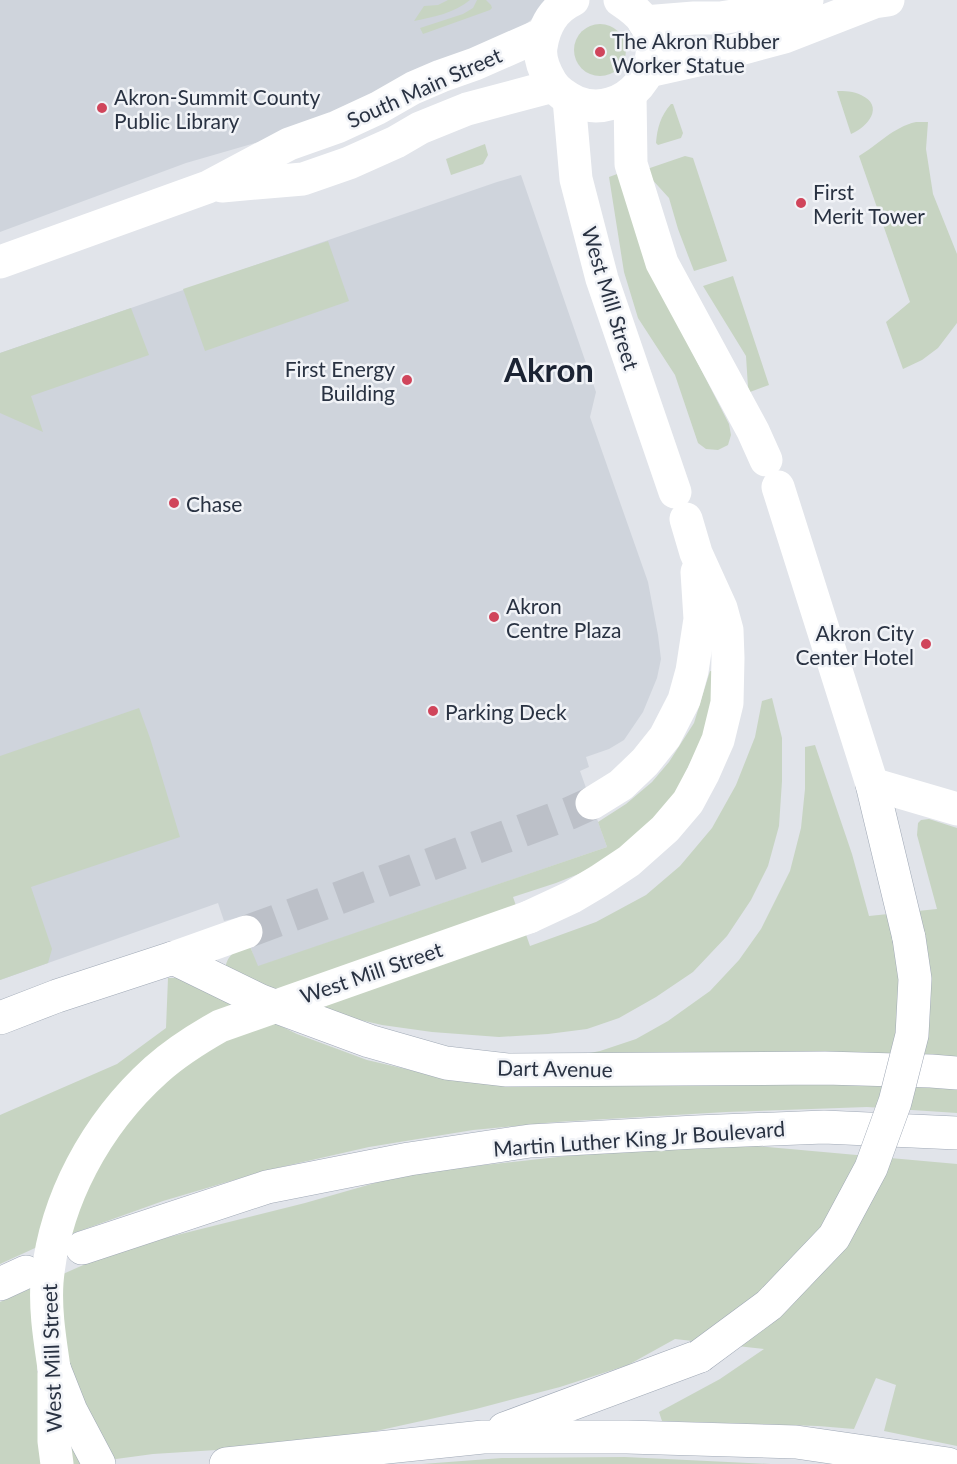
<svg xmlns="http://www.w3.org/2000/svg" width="957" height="1464" viewBox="0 0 957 1464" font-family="Lato,sans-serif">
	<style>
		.built { fill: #cfd4dc }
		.green { fill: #c7d4c2 }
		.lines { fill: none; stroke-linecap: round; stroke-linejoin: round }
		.secondary-tunnel { stroke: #bcc0c8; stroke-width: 33; stroke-dasharray: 33 16; stroke-linecap: butt }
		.primary-casing { stroke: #a0a9b6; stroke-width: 34 }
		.secondary { stroke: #fff; stroke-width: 33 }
		.primary { stroke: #fff; stroke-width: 33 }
		.primary-bridge-casing { stroke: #a0a9b6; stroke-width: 34; stroke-linecap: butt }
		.secondary-bridge { stroke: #fff; stroke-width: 33 }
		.primary-bridge { stroke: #fff; stroke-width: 33 }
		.poi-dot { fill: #d0455b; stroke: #f1f3f7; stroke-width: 2 }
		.labels { text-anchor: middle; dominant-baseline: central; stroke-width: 5; stroke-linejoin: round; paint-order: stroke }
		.poi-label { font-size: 21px; fill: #293242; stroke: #f1f3f7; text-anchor: start }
		.street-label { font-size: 21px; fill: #293242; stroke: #f1f3f7 }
		.town-label { font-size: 33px; font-weight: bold; fill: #1b2333; stroke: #f1f3f7 }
	</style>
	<rect width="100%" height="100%" fill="#e1e4ea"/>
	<!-- built -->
	<g class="built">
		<polygon points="0,0 554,0 548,6 516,32 296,131 186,163 0,232"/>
		<polygon points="521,175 596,392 590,417 648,582 658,635 661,659 657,678 643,712 624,740 609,749 586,757 589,767 580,771 607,847 257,967 241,917 224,921 218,903 0,980 0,353 497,182"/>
	</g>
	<!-- green -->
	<g class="green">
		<path d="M 448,0 L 470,0 C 454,13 434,17 414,21 L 424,6 L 438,5 Z"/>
		<polygon points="477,0 486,0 491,5 492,8 490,10 423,34 420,28 463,14 473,8"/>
		<circle cx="600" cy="50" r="26"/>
		<path d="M 837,91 C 844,91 854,91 861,95 C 885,106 868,127 851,134 Z"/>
		<path d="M 671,104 L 673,104 L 683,133 L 681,138 L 658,145 L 656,143 C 657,128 661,115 671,104 Z"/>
		<path d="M 916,122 L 928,122 L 926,149 L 933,194 L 957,254 L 957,323 L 938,348 L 922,360 L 903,369 L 886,322 L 910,302 L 859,156 C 878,145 893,127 916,122 Z"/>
		<polygon points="485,144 488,155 483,164 451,175 446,159"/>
		<polygon points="685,156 693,158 727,261 694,271 678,229 669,198 649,176 647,169"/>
		<polygon points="620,173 668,305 729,424 731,435 728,445 718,450 706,449 698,443 675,375 638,318 624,272 609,177"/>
		<polygon points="328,241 349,301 205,351 183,289"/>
		<polygon points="733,276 769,385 750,392 748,387 746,356 703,286"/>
		<polygon points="131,308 149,355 31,396 43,432 0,413 0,353"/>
		<path d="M 710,671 L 719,672 L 712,718 L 672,800 L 635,840 L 586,871 L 556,883 L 513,897 L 530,946 L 596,922 L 646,895 L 680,866 L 712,828 L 736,785 L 755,737 L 762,701 L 772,698 L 782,738 L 782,781 L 779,826 L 768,866 L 751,900 L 727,936 L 693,972 L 656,997 L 619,1018 L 587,1029 L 548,1034 L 499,1037 L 432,1032 L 382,1025 L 330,1013 L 225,969 C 228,953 236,951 249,944 L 258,966 L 607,847 L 598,822 L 626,804 L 652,782 L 669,762 L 694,723 Z"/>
		<polygon points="139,708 150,738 180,837 31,887 52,949 48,963 0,980 0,756"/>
		<polygon points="815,745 852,854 869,916 937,909 917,835 918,823 921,820 929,819 957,828 957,1064 554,1060 600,1051 636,1039 668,1021 710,991 739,960 761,929 790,871 801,828 805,789 805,747"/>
		<polygon points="168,978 183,978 297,1034 367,1060 423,1073 957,1084 957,1113 867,1107 726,1112 556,1122 473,1130 369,1147 268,1170 163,1201 46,1243 0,1264 0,1115 117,1064 166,1028"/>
		<polygon points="734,1144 957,1164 957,1446 884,1431 896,1385 876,1378 854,1429 818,1426 662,1421 659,1412 720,1379 764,1349 675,1339 628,1365 560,1387 476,1409 376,1431 263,1447 153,1454 79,1464 0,1464 0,1302 117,1250 305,1203 410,1173 567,1156"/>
		<polygon points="625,1457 771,1464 422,1464 502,1458"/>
	</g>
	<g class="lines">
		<!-- secondary-tunnel -->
		<polyline class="secondary-tunnel" points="246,932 570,813 592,803"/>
		<defs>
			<g id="primary">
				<polyline points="872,784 909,938"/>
				<polyline points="0,1018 57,996 173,958 261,1001 369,1041 446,1063 507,1070 825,1068 931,1071 957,1073"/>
				<polyline points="82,1248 267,1187 409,1159 530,1141 696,1132 824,1127 957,1133"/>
				<polyline points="0,1284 26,1272"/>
				<polyline points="54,1368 71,1411 99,1464"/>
				<polyline points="504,1429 700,1356"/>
				<polyline points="226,1464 483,1437 627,1437 796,1442 948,1464"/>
			</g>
		</defs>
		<!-- primary casing -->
		<use href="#primary" class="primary-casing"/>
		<!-- secondary -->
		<g class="secondary">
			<path d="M 573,0 C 553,9 544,27 541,47 C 539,60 545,72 551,82 C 557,92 566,97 576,102 C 624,121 672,66 644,21 C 638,12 629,6 620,0"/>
			<polyline points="644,22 694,18 720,18 747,14 807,0"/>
			<polyline points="649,71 703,59 784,37 874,2 888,0"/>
			<polyline points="630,95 631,164 662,263 753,431 766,460"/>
			<polyline points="569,99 576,179 602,279 675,492"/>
			<polyline points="222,186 303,179 349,163 396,142 420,128 467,109 553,86"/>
			<polyline points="0,262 208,187 289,144 337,127 378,108 413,88 441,76 475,64 543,34"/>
			<polyline points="778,487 872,784 957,809"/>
			<polyline points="592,803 621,785 645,762 665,737 684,700 692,671 700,619 697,572"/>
			<polyline points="529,917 572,897 599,881 629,861 665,829 688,802 703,774 718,740 727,703 728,658 727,630 721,608 696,553 686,519"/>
			<polyline points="173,958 246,932"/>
			<polyline points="54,1368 54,1441 57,1464"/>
		</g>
		<!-- primary -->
		<use href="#primary" class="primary"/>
		<defs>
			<polyline id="primary-bridge" points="700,1356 769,1305 834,1237 871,1168 895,1102 912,1035 915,979 909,938"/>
		</defs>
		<!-- primary-bridge casing -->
		<use href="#primary-bridge" class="primary-bridge-casing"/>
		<!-- secondary-bridge -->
		<path class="secondary-bridge" d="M 54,1368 C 50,1340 45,1311 47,1282 C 54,1201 96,1124 156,1070 C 175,1053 197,1039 220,1026 L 529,917"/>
		<!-- primary-bridge -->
		<use href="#primary-bridge" class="primary-bridge"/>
	</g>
	<!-- markers -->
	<g class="poi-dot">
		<circle cx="600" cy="52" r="6"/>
		<circle cx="102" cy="108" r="6"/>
		<circle cx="801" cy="203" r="6"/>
		<circle cx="407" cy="380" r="6"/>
		<circle cx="174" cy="503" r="6"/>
		<circle cx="494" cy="617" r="6"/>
		<circle cx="926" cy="644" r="6"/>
		<circle cx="433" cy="711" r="6"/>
	</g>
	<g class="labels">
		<!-- poi labels -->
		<g class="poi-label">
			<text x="612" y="40">The Akron Rubber<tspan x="612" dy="24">Worker Statue</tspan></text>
			<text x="114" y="96">Akron-Summit County<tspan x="114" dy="24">Public Library</tspan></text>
			<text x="813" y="191">First<tspan x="813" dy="24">Merit Tower</tspan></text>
			<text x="395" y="368" text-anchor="end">First Energy<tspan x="395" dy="24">Building</tspan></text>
			<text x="186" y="503">Chase</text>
			<text x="506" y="605">Akron<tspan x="506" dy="24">Centre Plaza</tspan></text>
			<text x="914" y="632" text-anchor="end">Akron City<tspan x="914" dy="24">Center Hotel</tspan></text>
			<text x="445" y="711">Parking Deck</text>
		</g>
		<!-- street labels -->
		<g class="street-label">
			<text transform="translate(424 87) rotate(-24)">South Main Street</text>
			<text transform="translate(611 298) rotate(73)">West Mill Street</text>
			<text transform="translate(371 972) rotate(-19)">West Mill Street</text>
			<text transform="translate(555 1068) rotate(1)">Dart Avenue</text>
			<text transform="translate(639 1138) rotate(-4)">Martin Luther King Jr Boulevard</text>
			<text transform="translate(51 1358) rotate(-92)">West Mill Street</text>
		</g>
		<!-- town labels -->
		<g class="town-label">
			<text x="549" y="369">Akron</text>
		</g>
	</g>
</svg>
